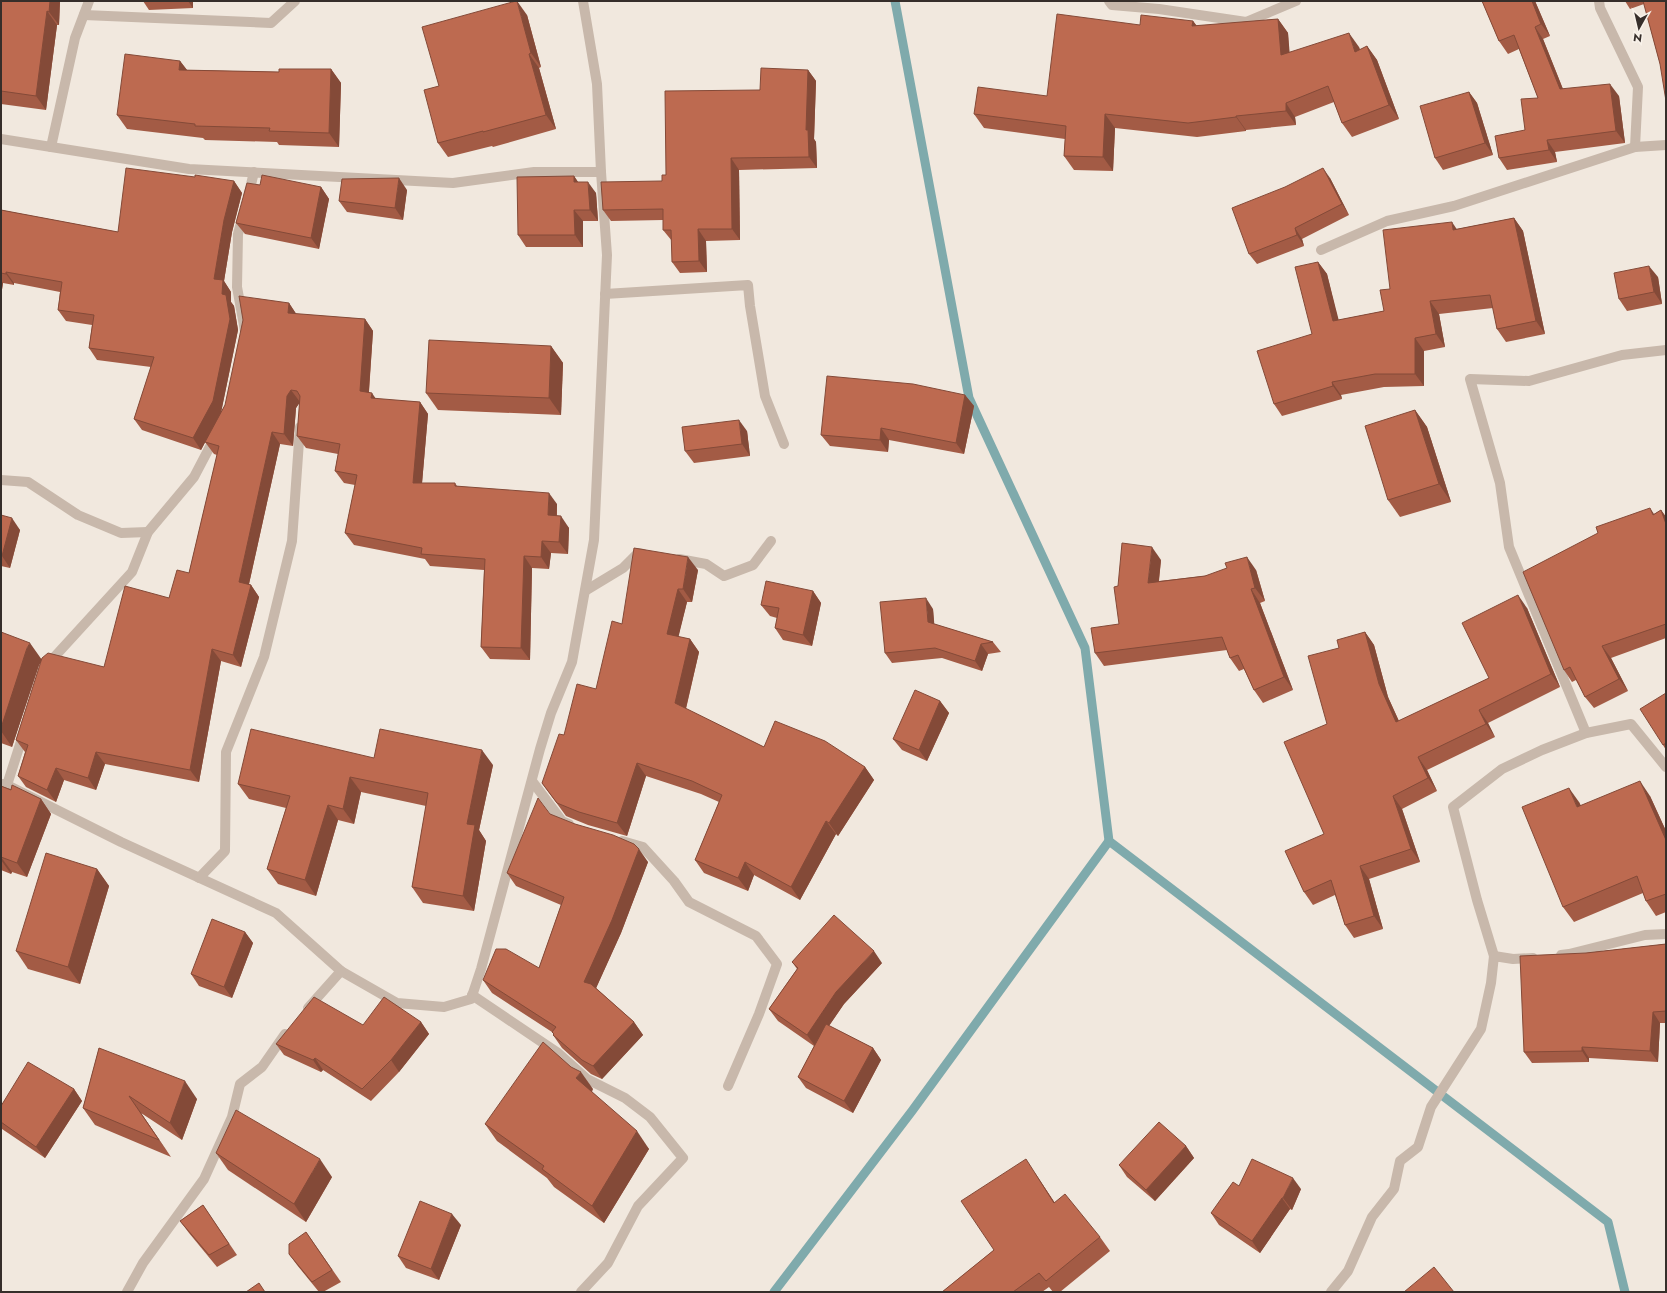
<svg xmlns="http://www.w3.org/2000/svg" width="1667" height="1293" viewBox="0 0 1667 1293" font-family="Jost,sans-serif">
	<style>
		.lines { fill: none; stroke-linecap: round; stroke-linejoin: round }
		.stream { stroke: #7faaac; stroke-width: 9 }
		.minor { stroke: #c8b8ab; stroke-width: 10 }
		.wall { fill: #a35b45 }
		.shaded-wall { fill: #844a38 }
		.building { fill: #bd6a50; stroke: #844a38 }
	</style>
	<rect width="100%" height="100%" fill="#f1e8de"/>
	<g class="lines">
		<!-- stream -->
		<g class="stream">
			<polyline points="895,1 969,398 1085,648 1109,841 1608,1222 1625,1292"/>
			<polyline points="774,1292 912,1111 1109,841"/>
		</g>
		<!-- minor -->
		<g class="minor">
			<polyline points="1109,1 1112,5 1159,9 1246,22 1296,1"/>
			<polyline points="1599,1 1600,8 1638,87 1635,147"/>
			<polyline points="84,15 271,23 295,1"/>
			<polyline points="1,139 189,169 453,183 534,172 601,172 597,84 583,1"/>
			<polyline points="51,147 75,38 89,1"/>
			<polyline points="248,197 254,172"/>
			<polyline points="243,215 238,234 237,287 245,331"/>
			<polyline points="1321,250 1387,221 1454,206 1635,147 1666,145"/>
			<polyline points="605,294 748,285 750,306 765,396 784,444"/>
			<polyline points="1,480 28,482 78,515 121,533 148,532"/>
			<polyline points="679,559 706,564 724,576 753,565 771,541"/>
			<polyline points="585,591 623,568 638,553 643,554"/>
			<polyline points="47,665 132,572 148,532 194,477 215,437"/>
			<polyline points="1586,733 1509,547 1500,483 1470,379 1529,381 1622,355 1666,350"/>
			<polyline points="532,781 562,821 569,824"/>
			<polyline points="2,784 7,785 24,732"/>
			<polyline points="7,785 121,842 276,913 341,971 397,1003 444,1007 471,999 481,969 540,749 551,713 572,662 594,540 607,255 601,172"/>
			<polyline points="622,841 643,847 674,881 689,902 756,936 777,964 759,1014 728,1086"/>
			<polyline points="199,878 225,851 226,752 264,657 292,541 300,427"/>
			<polyline points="1561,955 1569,954 1645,935 1666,934"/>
			<polyline points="1494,956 1477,900 1453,807 1502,769 1542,750 1586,733 1631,724 1666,767"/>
			<polyline points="472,995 558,1053 587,1079 625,1098 650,1117 683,1158 638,1206 608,1263 581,1292"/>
			<polyline points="308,1008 341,971"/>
			<polyline points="127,1292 143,1263 204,1179 232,1117 240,1084 262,1067 285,1034"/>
			<polyline points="1331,1292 1348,1271 1372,1217 1394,1189 1400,1161 1418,1147 1431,1107 1481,1029 1491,983 1494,956 1513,959 1533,958"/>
		</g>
	</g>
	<!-- wall -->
	<g class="wall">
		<polygon points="1,1 60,1 59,25 57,25 46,110 1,104"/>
		<polygon points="143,1 193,1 193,8 149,10"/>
		<polygon points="1482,1 1535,1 1550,36 1543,39 1563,89 1619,96 1625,143 1555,152 1557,162 1507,170 1499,158 1525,130 1538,98 1519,49 1508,54 1499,41"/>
		<polygon points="1625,1 1666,1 1660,64 1644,4 1630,9"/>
		<polygon points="527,15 541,67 539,68 556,129 493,147 492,146 448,157 438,143 439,86"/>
		<polygon points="1278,19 1288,33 1289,52 1359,47 1360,50 1367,46 1377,60 1399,119 1352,137 1342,123 1334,102 1295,117 1296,125 1246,130 1246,131 1197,137 1115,128 1113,171 1074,170 1064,156 1065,139 984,128 974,114 1047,96 1140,25 1193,21 1197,26"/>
		<polygon points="180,61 187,70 279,72 331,69 341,83 339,147 279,145 277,142 205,140 203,138 127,129 117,115"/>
		<polygon points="808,70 816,81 814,139 816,142 817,168 739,170 740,240 706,241 707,272 680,273 672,262 672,241 663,230 663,220 611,221 603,210 662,181 666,175 760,90"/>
		<polygon points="1469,92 1477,103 1493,155 1443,170 1435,158"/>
		<polygon points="574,176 578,182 596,193 598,221 583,221 583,247 526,247 518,235"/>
		<polygon points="195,177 234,181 242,193 232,232 224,281 231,292 231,302 234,306 238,330 221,412 289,303 296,314 365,319 373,331 369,392 376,399 420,402 428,414 422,483 455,483 457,486 557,504 557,516 569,528 568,554 551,553 549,569 532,568 530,660 490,659 481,647 484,570 430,566 425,559 354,545 345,533 355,485 344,483 335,471 338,454 306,448 297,436 300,402 296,408 293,446 280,444 249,584 251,585 259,597 244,655 241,667 221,661 199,782 105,764 96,790 64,780 56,802 26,787 18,776 25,752 16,740 42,661 39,665 12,747 1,743 1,632 42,660 104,667 169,598 189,573 217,455 214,454 205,442 214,425 201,450 142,430 134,419 151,367 97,360 89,348 92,325 66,321 58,310 60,292 14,283 14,285 3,283 1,296 1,210 118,232"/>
		<polygon points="1330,178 1349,215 1302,239 1304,246 1257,264 1249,254"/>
		<polygon points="260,185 321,187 329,199 319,249 245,234 236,223"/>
		<polygon points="407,190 403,220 347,212 339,201"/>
		<polygon points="1514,218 1523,231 1545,334 1506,342 1497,329 1493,308 1439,314 1445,347 1424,351 1424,386 1384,387 1341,395 1342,399 1282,416 1274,404 1312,334 1318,262 1327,274 1338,320 1384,311 1390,289 1457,229"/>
		<polygon points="1658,277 1662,304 1627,311 1619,299"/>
		<polygon points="551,346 563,363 561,415 438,410 426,393"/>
		<polygon points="965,395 974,406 964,454 889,440 888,452 830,446 821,435"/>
		<polygon points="1415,410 1427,427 1451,502 1400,517 1388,500"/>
		<polygon points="747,431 750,456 694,463 685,451"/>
		<polygon points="1661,510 1666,517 1666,638 1611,658 1628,691 1594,708 1585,697 1576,680 1572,682 1564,670 1654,514"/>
		<polygon points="1,515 20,530 10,568 1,566"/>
		<polygon points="1161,560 1159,581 1256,570 1265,601 1260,603 1293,690 1263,703 1254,690 1244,669 1239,671 1230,658 1227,650 1104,666 1095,653 1119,624"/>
		<polygon points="698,570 692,602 687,602 678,637 690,639 699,652 686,709 764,747 865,767 874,780 838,836 836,834 800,900 754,875 748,891 704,873 695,860 719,802 701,794 646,776 627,836 588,825 566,816 542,783 564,735 596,689 622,624"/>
		<polygon points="813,591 821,603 812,646 783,640 775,628 777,618 770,616 761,605"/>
		<polygon points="1527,608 1560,687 1488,723 1495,737 1427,770 1437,791 1402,809 1420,862 1369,879 1383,929 1354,938 1345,925 1335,895 1313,905 1304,892 1324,834 1327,724 1339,648 1365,632 1374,645 1388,697 1399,721 1489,678"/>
		<polygon points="933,609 934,624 993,642 1001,652 988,654 982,671 942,658 892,663 885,653"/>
		<polygon points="1666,693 1666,750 1663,745"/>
		<polygon points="940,701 949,713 927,761 902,750 893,739"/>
		<polygon points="374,758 493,765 479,830 486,841 474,911 423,903 412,887 426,806 361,792 354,824 338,820 316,896 278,884 267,869 286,808 249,799 238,784"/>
		<polygon points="1,786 41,799 51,814 27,877 12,872 11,874 1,870"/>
		<polygon points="1650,796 1666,831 1666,912 1656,916 1646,901 1643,893 1574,922 1563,907 1579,802 1581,806"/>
		<polygon points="550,814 648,862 621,933 596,988 634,1022 643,1035 602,1079 591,1074 562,1048 553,1035 554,1034 552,1032 492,993 483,980 539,968 561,905 516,886 507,873"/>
		<polygon points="97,869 109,886 80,984 28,969 16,951"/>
		<polygon points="245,932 253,943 232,998 199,986 191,974"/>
		<polygon points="1666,944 1666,1023 1660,1023 1658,1062 1589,1058 1589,1062 1532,1063 1524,1052 1586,953"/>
		<polygon points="792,962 882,963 844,1004 829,1026 873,1048 881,1060 853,1113 806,1088 798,1077 814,1046 778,1021 769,1009 797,969"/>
		<polygon points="421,1022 429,1034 399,1072 371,1101 323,1070 321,1072 284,1055 276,1044 363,1025"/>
		<polygon points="99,1048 197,1099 182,1140 141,1113 171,1157 95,1125 83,1108"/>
		<polygon points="74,1089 82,1101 45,1158 2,1129 1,1127 1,1106"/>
		<polygon points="593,1089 592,1092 649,1149 604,1223 554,1187 547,1178 497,1141 485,1124"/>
		<polygon points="1186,1146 1194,1158 1155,1201 1127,1177 1119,1165"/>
		<polygon points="216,1153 332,1177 306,1222 228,1170"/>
		<polygon points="1035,1173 1055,1203 1100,1237 1110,1251 1060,1292 1053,1292 1049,1287 1042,1292 942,1292 994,1250"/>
		<polygon points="1239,1186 1301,1189 1292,1210 1290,1209 1260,1253 1219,1225 1211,1213"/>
		<polygon points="203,1205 237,1255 217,1267 189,1233 180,1221"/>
		<polygon points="461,1225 439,1280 406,1268 398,1256"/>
		<polygon points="306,1232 341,1282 323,1292 319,1292 297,1265 289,1254"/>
	</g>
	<!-- shaded-wall -->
	<g class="shaded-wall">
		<polygon points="50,1 60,1 59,25 49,12"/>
		<polygon points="188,1 193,1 193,8"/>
		<polygon points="517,1 527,15 541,67 531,53"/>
		<polygon points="1532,1 1535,1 1550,36 1541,24"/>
		<polygon points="47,11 57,25 46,110 36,96"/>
		<polygon points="1278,19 1288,33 1291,69 1281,55"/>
		<polygon points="1193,21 1203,35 1192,26"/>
		<polygon points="1535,27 1543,39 1568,102 1560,89"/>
		<polygon points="1349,33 1359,47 1365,66 1355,52"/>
		<polygon points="1367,46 1377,60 1399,119 1389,105"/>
		<polygon points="529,54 539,68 556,129 546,115"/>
		<polygon points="180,61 190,74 179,70"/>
		<polygon points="331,69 341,83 339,147 329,133"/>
		<polygon points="808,70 816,81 814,139 816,142 817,168 809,157 806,130"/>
		<polygon points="1610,84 1619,96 1625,143 1616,131"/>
		<polygon points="1469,92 1477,103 1493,155 1485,143"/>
		<polygon points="1286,103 1295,117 1296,125 1286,111"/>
		<polygon points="1105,114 1115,128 1113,171 1103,157"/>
		<polygon points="1236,116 1246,130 1246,131 1236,117"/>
		<polygon points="1547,140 1555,152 1557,162 1549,150"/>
		<polygon points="731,158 739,170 740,240 732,229"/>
		<polygon points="1323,168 1330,178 1349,215 1342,204"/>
		<polygon points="574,176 582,188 574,182"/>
		<polygon points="399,178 407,190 403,220 395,208"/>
		<polygon points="234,181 242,193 232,232 224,281 231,292 231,302 234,306 238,330 221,413 201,450 193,438 222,294 214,279 224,220"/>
		<polygon points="588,182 596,193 598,221 590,210"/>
		<polygon points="321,187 329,199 319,249 311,238"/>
		<polygon points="574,210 583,221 583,247 575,235"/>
		<polygon points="1514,218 1523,231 1545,334 1536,321"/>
		<polygon points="1452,222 1460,234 1453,230"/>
		<polygon points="1295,228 1302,239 1304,246 1297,235"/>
		<polygon points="698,229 706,241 707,272 699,261"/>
		<polygon points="1318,262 1327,274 1342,333 1333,321"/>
		<polygon points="1649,266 1658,277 1662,304 1654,292"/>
		<polygon points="6,272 14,283 14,285 6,274"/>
		<polygon points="1,280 3,283 1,296"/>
		<polygon points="1430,301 1439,314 1445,347 1436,334"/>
		<polygon points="289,303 297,315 288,313"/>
		<polygon points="365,319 373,331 368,403 360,391"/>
		<polygon points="1415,338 1424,351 1424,386 1415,374"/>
		<polygon points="551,346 563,363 561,415 549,398"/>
		<polygon points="1332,382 1341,395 1342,399 1333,386"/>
		<polygon points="291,390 300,402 296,408 293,446 284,434 287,396"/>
		<polygon points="372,393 380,405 371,398"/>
		<polygon points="965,395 974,406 964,454 956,443"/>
		<polygon points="420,402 428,414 421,495 413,483"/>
		<polygon points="1415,410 1427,427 1451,502 1439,484"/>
		<polygon points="739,420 747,431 750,456 742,444"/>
		<polygon points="881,428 889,440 888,452 880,440"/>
		<polygon points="272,432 280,444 247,593 239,582"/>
		<polygon points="549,493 557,504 556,527 548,515"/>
		<polygon points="1650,508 1658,520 1653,515"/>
		<polygon points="1661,510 1666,517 1666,524"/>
		<polygon points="561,516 569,528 568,554 559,542"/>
		<polygon points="12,518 20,530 10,568 2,556"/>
		<polygon points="542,541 551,553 549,569 541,557"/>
		<polygon points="1152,547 1161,560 1157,596 1148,583"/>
		<polygon points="524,556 532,568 530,660 521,648"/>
		<polygon points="688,557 698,570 692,602 683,589"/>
		<polygon points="1247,557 1256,570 1265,601 1255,588"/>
		<polygon points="251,585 259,597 241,667 233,655"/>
		<polygon points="678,589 687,602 676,647 667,634"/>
		<polygon points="1251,589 1260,603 1293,690 1284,677"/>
		<polygon points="813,591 821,603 812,646 803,635"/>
		<polygon points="1518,595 1527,608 1560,687 1551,674"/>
		<polygon points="926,598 933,609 935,632 928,622"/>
		<polygon points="1365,632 1374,645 1388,697 1405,735 1396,722 1379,684"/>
		<polygon points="690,639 699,652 684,716 675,703"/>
		<polygon points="30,643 42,660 39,665 12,747 1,731 1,728 27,648"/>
		<polygon points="981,644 988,654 982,671 975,661"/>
		<polygon points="1602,646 1611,658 1628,691 1619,679"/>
		<polygon points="212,649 221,661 199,782 190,770"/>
		<polygon points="940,701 949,713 927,761 919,750"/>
		<polygon points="1479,710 1488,723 1495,737 1486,724"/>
		<polygon points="482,750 493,765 479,830 486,841 474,911 463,896 467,824"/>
		<polygon points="96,752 105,764 96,790 88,778"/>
		<polygon points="1418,757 1427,770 1437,791 1428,778"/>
		<polygon points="637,763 646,776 627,836 617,823"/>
		<polygon points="865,767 874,780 838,836 829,823"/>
		<polygon points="56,768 64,780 56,802 47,790"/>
		<polygon points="350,777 361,792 354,824 343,809"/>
		<polygon points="1640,781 1650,796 1666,831 1666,840"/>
		<polygon points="1569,788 1579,802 1588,822 1577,807"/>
		<polygon points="1393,796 1402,809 1420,862 1411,849"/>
		<polygon points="41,799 51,814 27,877 17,863"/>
		<polygon points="328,805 338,820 316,896 305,880"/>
		<polygon points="826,821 836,834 800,900 791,887"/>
		<polygon points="639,849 648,862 621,933 593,995 584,982"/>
		<polygon points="1,857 12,872 11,874 1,860"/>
		<polygon points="745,862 754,875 748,891 738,878"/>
		<polygon points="1360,866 1369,879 1383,929 1374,916"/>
		<polygon points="97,869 109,886 80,984 68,967"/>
		<polygon points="245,932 253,943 232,998 224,987"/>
		<polygon points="874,951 882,963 844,1004 815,1046 807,1035 836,992"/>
		<polygon points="1653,1012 1660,1023 1658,1062 1650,1051"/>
		<polygon points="421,1022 429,1034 399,1072 391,1060"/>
		<polygon points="634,1022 643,1035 602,1079 593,1066"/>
		<polygon points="1582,1047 1589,1058 1589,1062 1582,1051"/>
		<polygon points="873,1048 881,1060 853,1113 844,1101"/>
		<polygon points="315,1058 323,1070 321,1072 313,1060"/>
		<polygon points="581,1072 593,1089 588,1095 576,1078"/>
		<polygon points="185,1081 197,1099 182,1140 170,1123"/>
		<polygon points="74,1089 82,1101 45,1158 36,1147"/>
		<polygon points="129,1096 141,1113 171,1157 159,1140"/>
		<polygon points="637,1131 649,1149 604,1223 592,1206"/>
		<polygon points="1186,1146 1194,1158 1155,1201 1146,1190"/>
		<polygon points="320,1159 332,1177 306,1222 294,1204"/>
		<polygon points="1026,1159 1035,1173 1064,1217 1054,1203"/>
		<polygon points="1293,1178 1301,1189 1292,1210 1283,1198"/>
		<polygon points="1282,1198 1290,1209 1260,1253 1252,1241"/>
		<polygon points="452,1214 461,1225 439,1280 431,1269"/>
	</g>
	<!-- building -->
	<g class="building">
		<polygon points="1,1 50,1 49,12 47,11 36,96 1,91"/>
		<polygon points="516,1 517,1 531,53 529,54 546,115 483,132 483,131 438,143 424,90 439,86 422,27"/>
		<polygon points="1482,1 1532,1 1541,24 1535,27 1560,89 1610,84 1616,131 1547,140 1549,150 1499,158 1495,136 1525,130 1521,99 1538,98 1514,35 1499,41"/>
		<polygon points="1643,1 1666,1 1666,101 1660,64"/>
		<polygon points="1057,14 1140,25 1141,15 1193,21 1192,26 1278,19 1281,55 1349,33 1355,52 1367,46 1389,105 1342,123 1328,86 1286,103 1286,111 1236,116 1236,117 1188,123 1105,114 1103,157 1064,156 1066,126 974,114 978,87 1047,96"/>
		<polygon points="125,54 180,61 179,70 279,72 279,69 331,69 329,133 269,131 270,128 195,126 195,124 117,115"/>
		<polygon points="761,68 808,70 806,130 808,130 809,157 731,158 732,229 698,229 699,261 672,262 671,230 663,230 663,209 603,210 601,182 662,181 662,175 666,175 665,91 760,90"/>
		<polygon points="1469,92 1485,143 1435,158 1420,106"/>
		<polygon points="126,168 195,177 195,175 234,181 224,220 214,279 223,280 222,294 226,295 230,319 213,401 193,438 134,419 154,357 89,348 94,315 58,310 62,282 6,272 6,274 1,273 1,210 118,232"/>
		<polygon points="1323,168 1342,204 1295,228 1297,235 1249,254 1232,208 1285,187"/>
		<polygon points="262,175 321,187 311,238 236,223 247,183 260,185"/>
		<polygon points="574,176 574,182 588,182 590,210 574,210 575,235 518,235 517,177"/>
		<polygon points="399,178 395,208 339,201 342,179"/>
		<polygon points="1514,218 1536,321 1497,329 1490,295 1430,301 1436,334 1415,338 1415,374 1375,374 1332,382 1333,386 1274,404 1257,351 1312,334 1295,267 1318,262 1333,321 1384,311 1380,290 1390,289 1383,230 1452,222 1453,230"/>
		<polygon points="1649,266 1654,292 1619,299 1614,273"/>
		<polygon points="239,296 289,303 288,313 365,319 360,391 372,393 371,398 420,402 413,483 455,483 455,486 549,493 548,515 561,516 559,542 542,541 541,557 524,556 521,648 481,647 485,559 421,554 422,548 345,533 357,475 335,471 340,444 297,436 300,396 297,391 291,390 287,396 284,434 272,432 239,582 251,585 236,643 233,655 212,649 190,770 96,752 88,778 56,768 47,790 18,776 28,745 16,740 42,658 48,653 104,667 125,586 169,598 177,570 189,573 219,446 205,442 225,405 243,320"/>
		<polygon points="429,340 551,346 549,398 426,393"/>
		<polygon points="827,376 913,384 965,395 956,443 881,428 880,440 821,435"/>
		<polygon points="1415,410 1439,484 1388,500 1365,426"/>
		<polygon points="739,420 742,444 685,451 682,427"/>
		<polygon points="1650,508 1653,515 1661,510 1666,524 1666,624 1602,646 1619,679 1585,697 1570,667 1564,670 1523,572 1598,533 1596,527"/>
		<polygon points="1,515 12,518 2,556 1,556"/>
		<polygon points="1122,543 1152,547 1148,583 1205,576 1227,568 1225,563 1247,557 1255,588 1251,589 1284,677 1254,690 1238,655 1230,658 1222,637 1095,653 1091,628 1119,624 1114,587 1118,586"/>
		<polygon points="634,548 688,557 683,589 678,589 667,634 690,639 675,703 764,747 775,721 825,741 865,767 829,823 826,821 791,887 745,862 738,878 695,860 722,795 692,781 637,763 617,823 579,812 557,803 542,783 559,734 564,735 577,684 596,689 612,621 622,624"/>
		<polygon points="766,581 813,591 803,635 775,628 779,608 761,605"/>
		<polygon points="1518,595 1551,674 1479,710 1486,724 1418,757 1428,778 1393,796 1411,849 1360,866 1374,916 1345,925 1331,880 1304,892 1285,851 1324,834 1284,742 1327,724 1308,656 1339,648 1337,640 1365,632 1379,684 1396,722 1489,678 1462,623"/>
		<polygon points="926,598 928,622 993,642 981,644 975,661 935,648 885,653 880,602"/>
		<polygon points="1,632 30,643 27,648 1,728"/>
		<polygon points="915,690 940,701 919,750 893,739"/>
		<polygon points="1666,693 1666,743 1663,745 1640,709"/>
		<polygon points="251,729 374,758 380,729 482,750 467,824 475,825 463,896 412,887 428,793 350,777 343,809 328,805 305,880 267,869 290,796 238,784"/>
		<polygon points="1640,781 1666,840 1666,894 1646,901 1637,876 1563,907 1522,807 1569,788 1577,807"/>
		<polygon points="12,785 41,799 17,863 1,857 1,786 11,790"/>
		<polygon points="538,798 550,814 575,824 613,835 634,844 639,849 612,920 584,982 591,984 634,1022 593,1066 582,1060 553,1035 554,1034 552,1032 556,1027 483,980 496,949 506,949 539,968 564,897 507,873"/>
		<polygon points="46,853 97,869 68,967 16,951"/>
		<polygon points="834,915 874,951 836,992 807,1035 769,1009 798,968 792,962"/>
		<polygon points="212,919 245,932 224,987 191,974"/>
		<polygon points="1666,944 1666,1011 1653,1012 1650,1051 1582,1047 1582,1051 1524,1052 1520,956 1586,953"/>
		<polygon points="314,997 363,1025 384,997 421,1022 391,1060 362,1089 315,1058 313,1060 276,1044"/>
		<polygon points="826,1024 873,1048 844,1101 798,1077"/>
		<polygon points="543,1042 571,1067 581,1072 576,1078 637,1131 592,1206 542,1169 544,1166 485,1124"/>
		<polygon points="99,1048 185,1081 170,1123 129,1096 159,1140 83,1108"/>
		<polygon points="28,1062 74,1089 36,1147 1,1122 1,1106"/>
		<polygon points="236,1110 320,1159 294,1204 216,1153"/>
		<polygon points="1159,1122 1186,1146 1146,1190 1119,1165"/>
		<polygon points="1026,1159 1054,1203 1065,1194 1100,1237 1046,1281 1039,1273 1013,1292 942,1292 994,1250 961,1201"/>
		<polygon points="1252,1159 1293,1178 1283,1198 1282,1198 1252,1241 1211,1213 1233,1182 1239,1186"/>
		<polygon points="420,1201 452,1214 431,1269 398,1256"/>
		<polygon points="203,1205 229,1244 209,1255 180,1221"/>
		<polygon points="306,1232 332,1270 312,1282 289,1254 289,1244"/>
		<polygon points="1434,1267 1454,1292 1404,1292"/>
		<polygon points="259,1283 265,1292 246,1292"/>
	</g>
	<!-- border -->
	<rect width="1667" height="1293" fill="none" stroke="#362e2a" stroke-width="4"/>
	<!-- north arrow -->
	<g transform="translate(1639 28) rotate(188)" stroke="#f9f2ea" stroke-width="3" paint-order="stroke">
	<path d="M0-3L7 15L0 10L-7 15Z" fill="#362e2a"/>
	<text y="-6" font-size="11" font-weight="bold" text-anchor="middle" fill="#362e2a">N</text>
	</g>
</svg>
